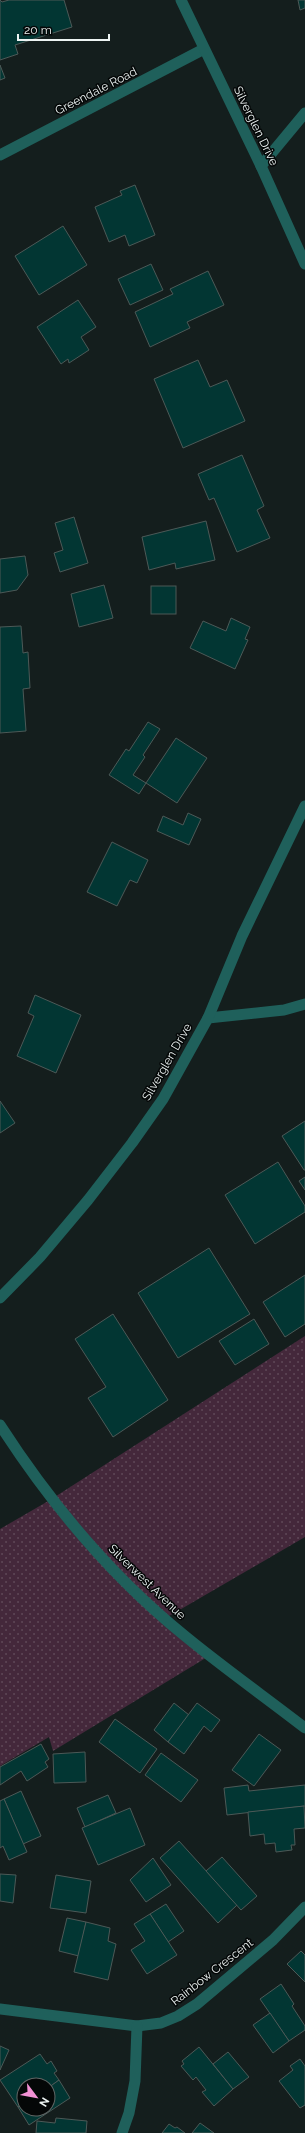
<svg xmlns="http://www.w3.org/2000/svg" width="305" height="2133" viewBox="0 0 305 2133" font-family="Raleway,sans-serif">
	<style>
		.grass { fill: url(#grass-dots) }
		.building { fill: #023633; stroke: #4c5957 }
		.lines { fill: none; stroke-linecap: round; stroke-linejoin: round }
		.minor { stroke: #1f605b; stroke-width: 11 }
		.tertiary { stroke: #1f605b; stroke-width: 11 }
		.labels { text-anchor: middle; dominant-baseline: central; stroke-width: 3; stroke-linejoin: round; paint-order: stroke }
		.street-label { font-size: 12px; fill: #edf4f3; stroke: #040707 }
	</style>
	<defs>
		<pattern id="grass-dots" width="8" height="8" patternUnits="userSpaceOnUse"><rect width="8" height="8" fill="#44283b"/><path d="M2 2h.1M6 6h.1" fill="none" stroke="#5f4858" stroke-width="1.8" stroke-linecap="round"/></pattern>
	</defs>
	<rect width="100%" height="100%" fill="#141e1d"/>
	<!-- grass -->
	<polygon class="grass" points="305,1336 305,1537 164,1619 209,1656 53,1751 49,1737 0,1766 0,1529 50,1500"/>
	<!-- building -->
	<g class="building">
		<polygon points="0,0 2,2 9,0 64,0 72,27 15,45 18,54 0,60"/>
		<polygon points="298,0 305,0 305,8 300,10"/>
		<polygon points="0,65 5,78 0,80"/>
		<polygon points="135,185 155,235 129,246 125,235 109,242 95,207 122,195 120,191"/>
		<polygon points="63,226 87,265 39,295 15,256"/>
		<polygon points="151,264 163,290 130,305 118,279"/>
		<polygon points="208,271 224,305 187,322 190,328 150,347 135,312 173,294 170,289"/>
		<polygon points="78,300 96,327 81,337 89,350 69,363 68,359 61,364 37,327"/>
		<polygon points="198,360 210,387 227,380 245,421 183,448 154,379"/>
		<polygon points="242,455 264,506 257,510 270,538 237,552 214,498 209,500 198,474"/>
		<polygon points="74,517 88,563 60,572 54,553 63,550 55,523"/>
		<polygon points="206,521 215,560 176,569 175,563 149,570 142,537"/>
		<polygon points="25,556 28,575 17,590 0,593 0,559"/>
		<polygon points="104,585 113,618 79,627 71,594"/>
		<rect x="151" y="586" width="25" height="28"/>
		<polygon points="231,618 250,627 245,639 248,640 235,669 190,648 203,621 226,631"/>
		<polygon points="21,626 23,653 28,652 30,688 23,689 26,731 0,733 0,627"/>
		<polygon points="148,722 160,729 143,755 145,757 133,775 146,783 139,794 109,775 126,749 129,751"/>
		<polygon points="176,738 207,758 177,803 146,783"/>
		<polygon points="188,813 201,819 189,845 157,831 163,816 183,825"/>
		<polygon points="112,842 148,860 137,883 130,880 117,906 87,892"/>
		<polygon points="35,995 81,1015 56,1073 17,1056 34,1016 28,1013"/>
		<polygon points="0,1101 15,1123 0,1133"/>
		<polygon points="305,1121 305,1170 304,1170 282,1136"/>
		<polygon points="278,1162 305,1206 305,1212 255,1244 225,1195"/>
		<polygon points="305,1177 305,1190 299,1181"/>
		<polygon points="209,1248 250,1314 178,1358 138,1293"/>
		<polygon points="305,1275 305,1324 285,1337 263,1302"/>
		<polygon points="113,1314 168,1400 113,1437 88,1398 106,1387 75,1339"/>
		<polygon points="254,1319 269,1344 235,1365 219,1341"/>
		<polygon points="174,1703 189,1715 168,1742 154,1730"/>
		<polygon points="197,1703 220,1720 211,1732 204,1726 184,1754 168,1742"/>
		<polygon points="115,1719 157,1749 140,1773 99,1742"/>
		<polygon points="259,1734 281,1750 254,1786 232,1770"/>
		<polygon points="41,1744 49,1759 45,1762 48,1767 27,1781 21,1771 0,1785 0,1767"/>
		<polygon points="85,1752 86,1782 54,1783 53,1754"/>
		<polygon points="161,1753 198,1780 181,1802 145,1775"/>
		<polygon points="248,1785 249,1791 305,1785 305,1806 227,1815 224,1788"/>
		<polygon points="21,1791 41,1836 23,1844 4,1799"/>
		<polygon points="108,1795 116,1813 85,1827 77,1808"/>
		<polygon points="4,1799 27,1852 9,1860 3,1846 0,1848 0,1801"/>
		<polygon points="304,1806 305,1828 294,1829 295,1845 291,1845 292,1850 276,1852 275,1843 265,1844 264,1834 250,1836 248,1812"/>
		<polygon points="130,1808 145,1845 98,1865 82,1828"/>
		<polygon points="179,1841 237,1905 218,1923 160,1858"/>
		<polygon points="222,1857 257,1896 241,1910 206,1871"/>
		<polygon points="153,1858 171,1885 146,1902 130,1880"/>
		<polygon points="0,1874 16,1875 13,1903 0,1901"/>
		<polygon points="56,1875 91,1881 86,1913 50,1908"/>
		<polygon points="166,1904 184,1931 168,1942 150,1914"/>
		<polygon points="150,1914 177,1955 147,1974 131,1950 145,1941 134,1924"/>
		<polygon points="67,1918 86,1922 79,1956 59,1951"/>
		<polygon points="86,1922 110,1928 108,1941 116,1944 108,1980 74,1972"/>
		<polygon points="301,1951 305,1955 305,1982 287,1964"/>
		<polygon points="281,1984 294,2004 292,2006 305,2026 305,2030 289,2041 260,1999"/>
		<polygon points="270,2013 289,2041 273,2053 253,2025"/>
		<polygon points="0,2046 9,2050 0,2070"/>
		<polygon points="199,2047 233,2089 214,2106 202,2092 206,2090 196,2077 193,2080 181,2066 184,2064 182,2061"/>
		<polygon points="228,2052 249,2077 233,2089 213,2064"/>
		<polygon points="40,2054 47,2064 51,2061 57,2071 54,2073 59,2080 48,2088 48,2085 24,2085 24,2103 18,2107 0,2080"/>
		<polygon points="300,2059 305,2066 305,2105 300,2108 279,2081 293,2070 290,2066"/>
		<polygon points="59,2080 70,2098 29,2125 18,2107 24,2103 24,2109 48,2109 48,2088"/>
		<polygon points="56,2118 87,2121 86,2133 36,2133 37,2121 55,2123"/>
		<polygon points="200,2123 214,2133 192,2133"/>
		<polygon points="169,2124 175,2128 177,2127 185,2133 162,2133"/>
	</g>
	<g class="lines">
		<!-- minor -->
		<g class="minor">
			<polyline points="0,155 204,49"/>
			<polyline points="261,166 305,113"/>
			<polyline points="208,1018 284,1010 305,1004"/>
			<path d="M 0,1425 C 51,1504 112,1577 185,1636 C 224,1668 265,1697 305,1728"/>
			<polyline points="0,2009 137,2026 161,2023 178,2016 197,2004 273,1940 305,1907"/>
			<polyline points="122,2133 129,2113 135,2081 137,2026"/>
		</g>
		<!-- tertiary -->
		<g class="tertiary">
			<polyline points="181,0 261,166 305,264"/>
			<polyline points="0,1298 40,1257 88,1200 132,1143 163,1099 208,1018 242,936 305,806"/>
		</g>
	</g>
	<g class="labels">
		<!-- street labels -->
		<g class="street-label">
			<text transform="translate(96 91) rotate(-27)">Greendale Road</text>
			<text transform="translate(256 126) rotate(64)">Silverglen Drive</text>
			<text transform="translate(167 1062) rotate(-60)">Silverglen Drive</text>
			<text transform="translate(147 1582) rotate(44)">Silverwest Avenue</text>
			<text transform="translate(212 1972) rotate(-38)">Rainbow Crescent</text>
		</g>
	</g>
	<!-- north arrow -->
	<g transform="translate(36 2097) rotate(122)"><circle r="19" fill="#040707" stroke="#616665"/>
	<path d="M0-3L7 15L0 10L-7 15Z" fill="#f391d5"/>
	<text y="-6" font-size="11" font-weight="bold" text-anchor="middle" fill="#edf4f3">N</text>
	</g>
	<!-- scale -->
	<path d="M18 34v6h91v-6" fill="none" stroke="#edf4f3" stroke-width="2"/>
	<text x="24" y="34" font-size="12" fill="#edf4f3" stroke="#040707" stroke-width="3" paint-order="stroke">20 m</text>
</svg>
